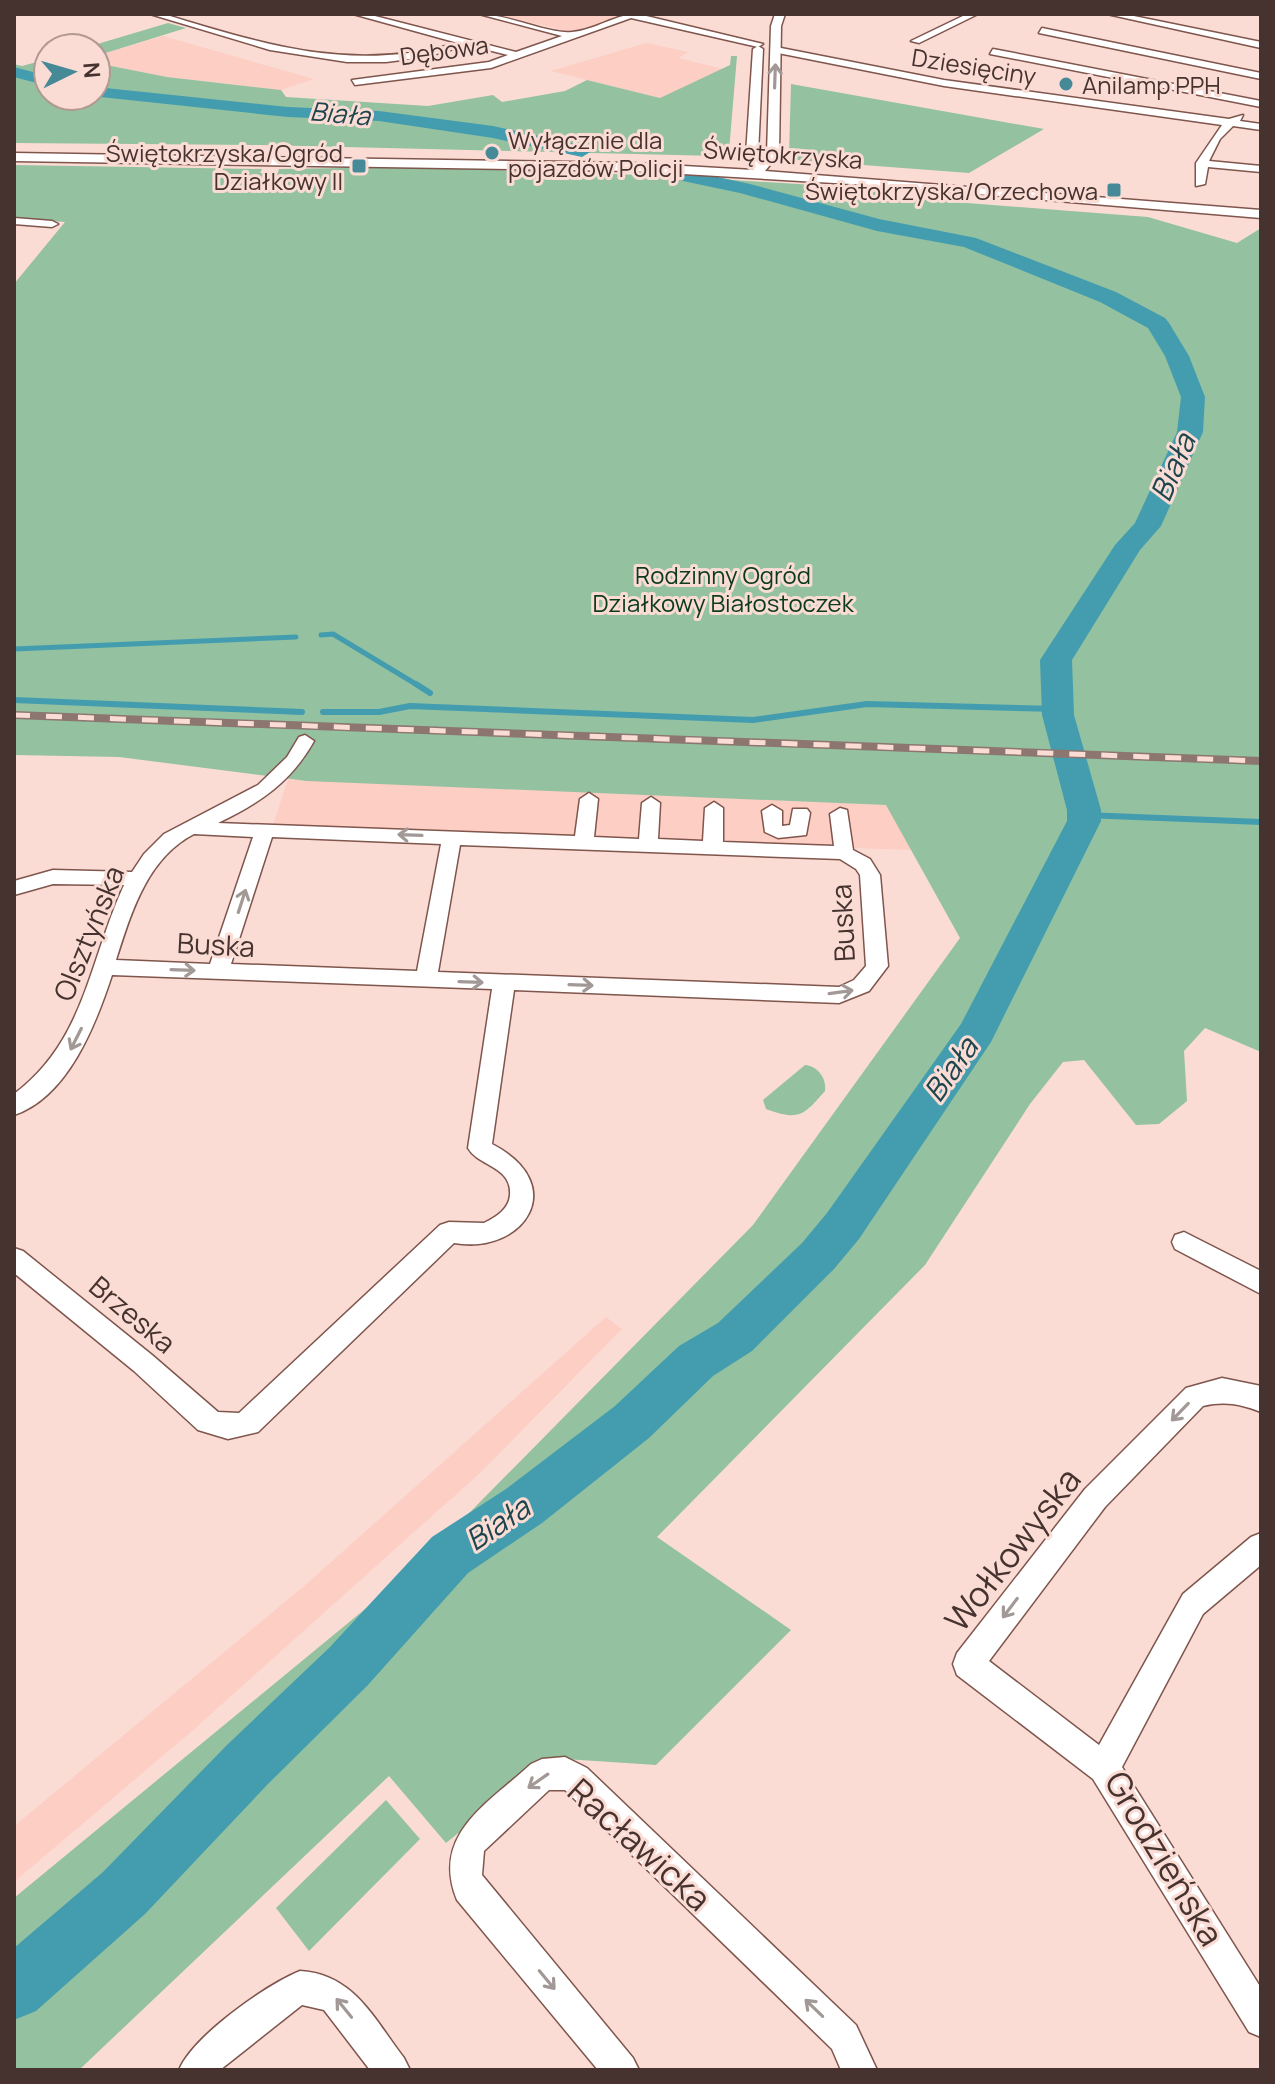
<svg xmlns="http://www.w3.org/2000/svg" width="1275" height="2084" viewBox="0 0 1275 2084" font-family="Manrope,sans-serif">
	<style>
		.built { fill: #fdcec4 }
		.green { fill: #94c1a0 }
		.lines { fill: none; stroke-linecap: round; stroke-linejoin: round }
		.stream-far1 { stroke: #439daf; stroke-width: 5 }
		.stream { stroke: #439daf; stroke-width: 6 }
		.river { fill: #439daf; fill-rule: evenodd }
		.minor-casing { stroke: #7f554c; stroke-width: 3 }
		.major-casing { stroke: #7f554c; stroke-width: 3 }
		.minor { fill: #fff; fill-rule: evenodd }
		.major { fill: #fff; fill-rule: evenodd }
		.rail-casing { stroke: #8d7570; stroke-width: 8 }
		.rail { stroke: #fadcd5; stroke-width: 5; stroke-dasharray: 16; stroke-linecap: butt }
		.oneway { stroke: #a29997 }
		.poi-dot { fill: #468a98; stroke: #fadcd5; stroke-width: 3 }
		.labels { text-anchor: middle; dominant-baseline: central; stroke-width: 6; stroke-linejoin: round; paint-order: stroke }
		.far-street-label { font-size: 24px; fill: #46332f; stroke: #fadcd5 }
		.far-poi-label { font-size: 24px; fill: #46332f; stroke: #fadcd5; text-anchor: start }
		.far-park-label { font-size: 24px; fill: #0b3b1e; stroke: #fadcd5 }
		.far-water-label { font-size: 26px; font-style: italic; fill: #1c454d; stroke: #fadcd5 }
		.street-label { font-size: 28px; fill: #46332f; stroke: #fadcd5 }
		.water-label { font-size: 30px; font-style: italic; fill: #1c454d; stroke: #fadcd5 }
		.near-street-label { font-size: 34px; fill: #46332f; stroke: #fadcd5 }
	</style>
	<rect width="100%" height="100%" fill="#fadcd5"/>
	<!-- built -->
	<g class="built">
		<polygon points="507,14 608,14 619,17 572,32 502,16"/>
		<polygon points="163,36 314,79 281,90 167,77 96,63 96,56"/>
		<polygon points="646,43 689,52 678,58 723,69 660,98 551,71"/>
		<polygon points="288,779 887,805 912,850 272,828"/>
		<polygon points="606,1317 622,1329 480,1473 192,1731 14,1882 14,1826 304,1586"/>
	</g>
	<!-- green -->
	<g class="green">
		<polygon points="168,23 186,28 96,56 96,48 84,48"/>
		<polygon points="731,56 737,56 729,151 718,156 261,145 14,143 14,64 22,66 48,59 48,96 96,96 96,63 167,77 281,90 286,97 428,106 493,95 502,102 565,91 587,80 660,98 730,65"/>
		<polygon points="791,84 1044,129 969,173 797,160 789,155"/>
		<polygon points="14,165 262,169 260,173 278,173 279,169 410,167 526,171 670,176 877,189 878,196 1148,217 1237,243 1261,228 1261,1052 1205,1028 1184,1051 1187,1101 1159,1124 1136,1125 1084,1060 1063,1062 1030,1104 925,1265 657,1537 791,1630 656,1765 550,1758 446,1843 389,1776 79,2070 14,2070 14,1898 416,1567 753,1225 960,938 886,805 307,781 119,757 14,755 14,284 65,222 14,218"/>
		<path d="M 805,1065 C 818,1066 827,1079 825,1091 C 803,1116 799,1121 766,1109 L 763,1100 Z"/>
		<polygon points="386,1800 420,1839 309,1951 276,1908"/>
	</g>
	<g class="lines">
		<!-- stream-far1 -->
		<g class="stream-far1">
			<polyline points="321,635 333,634 419,686"/>
			<polyline points="14,649 296,637"/>
		</g>
		<!-- stream -->
		<g class="stream">
			<polyline points="416,684 430,693"/>
			<polyline points="14,700 302,712"/>
			<polyline points="323,712 379,712 410,706 753,720 867,704 1059,709"/>
			<polyline points="1085,815 1261,822"/>
		</g>
		<!-- river -->
		<g class="river">
			<polygon points="14,67 48,76 48,86 14,77"/>
			<polygon points="96,87 288,107 379,111 493,126 589,147 592,151 582,157 493,138 379,121 288,117 91,96 96,96"/>
			<polygon points="690,171 750,184 879,219 976,238 1116,292 1165,318 1169,323 1189,356 1205,397 1203,432 1161,526 1140,550 1072,660 1074,715 1101,810 1101,821 991,1042 859,1239 834,1269 752,1351 713,1376 649,1438 542,1523 468,1573 367,1686 267,1785 145,1914 36,2011 14,2020 14,1948 103,1872 227,1745 329,1648 432,1537 506,1489 615,1406 679,1346 718,1323 802,1243 827,1213 961,1024 1067,821 1067,810 1042,715 1040,660 1115,545 1135,523 1177,432 1181,397 1165,356 1148,328 1100,302 964,247 877,231 740,193 683,181 680,177 683,173"/>
		</g>
		<defs>
			<g id="minor">
				<path d="M 150,14 L 163,14 C 267,45 350,73 458,43 L 353,14 L 367,14 L 516,52 L 562,36 L 479,14 C 507,14 551,35 572,32 C 596,30 615,14 638,14 L 763,44 L 758,47 L 631,18 L 491,68 L 355,85 L 352,80 L 489,62 L 508,55 L 468,45 L 425,57 L 386,62 L 347,62 L 270,50 Z"/>
				<polygon points="967,14 978,14 919,43 911,41"/>
				<polygon points="1107,14 1124,14 1261,42 1261,48"/>
				<polygon points="1042,28 1261,73 1261,79 1039,33"/>
				<polygon points="776,47 944,80 1229,119 1243,115 1240,121 1261,124 1261,130 1233,126 1220,139 1209,161 1261,166 1261,172 1208,167 1205,184 1196,186 1196,163 1222,125 944,86 773,52"/>
				<polygon points="993,49 1261,101 1261,107 990,54"/>
				<polygon points="14,218 52,221 58,224 52,227 14,224"/>
				<path d="M 305,735 L 314,741 C 291,782 260,803 218,823 L 575,836 L 580,799 L 589,793 L 598,799 L 594,837 L 639,839 L 642,803 L 651,797 L 660,803 L 658,839 L 703,841 L 705,808 L 714,802 L 723,808 L 723,842 L 834,846 L 830,814 L 840,808 L 847,810 L 853,850 L 870,859 L 880,875 L 888,966 L 869,991 L 839,1003 L 514,990 L 492,1144 C 571,1185 524,1255 454,1243 L 258,1432 L 228,1439 L 198,1430 L 134,1371 L 14,1273 L 14,1248 L 23,1251 L 152,1355 L 218,1412 L 239,1413 L 440,1225 L 449,1222 L 484,1223 C 496,1217 509,1209 510,1195 C 512,1166 479,1167 468,1148 L 492,989 L 112,975 C 96,1024 68,1097 14,1115 L 14,1094 C 85,1041 89,961 124,885 L 53,884 L 14,895 L 14,881 L 53,870 L 132,872 L 144,854 L 164,834 L 258,785 L 287,757 L 299,737 ZM 194,834 L 253,837 L 210,964 L 116,960 C 131,913 147,858 194,834 ZM 272,837 L 441,844 L 417,971 L 231,964 ZM 460,845 L 840,859 L 856,869 L 860,875 L 866,966 L 854,980 L 839,987 L 438,972 Z"/>
				<polygon points="772,805 782,811 782,826 790,825 793,809 807,809 810,813 806,835 778,838 765,832 762,811"/>
				<polygon points="1184,1232 1261,1271 1261,1294 1175,1249 1172,1242 1175,1235"/>
				<path d="M 1222,1378 L 1261,1386 L 1261,1412 C 1240,1404 1225,1401 1203,1406 L 1105,1507 L 989,1661 L 1099,1745 L 1183,1594 L 1251,1537 L 1261,1533 L 1261,1565 L 1203,1614 L 1122,1767 L 1261,1988 L 1261,2037 L 1249,2032 L 1093,1779 L 957,1675 L 953,1664 L 957,1653 L 1085,1489 L 1186,1388 Z"/>
				<path d="M 565,1757 L 587,1768 L 856,2025 L 877,2070 L 841,2070 L 832,2049 L 565,1790 L 549,1790 L 484,1851 L 482,1875 L 633,2058 L 639,2070 L 598,2070 L 457,1900 C 430,1834 489,1803 531,1764 L 542,1759 Z"/>
				<path d="M 300,1971 C 354,1974 374,2019 404,2058 L 410,2070 L 370,2070 L 324,2010 L 302,2005 L 220,2070 L 179,2070 C 193,2036 266,1985 300,1971 Z"/>
			</g>
			<polygon id="major" points="775,14 785,14 781,26 779,154 765,171 1261,210 1261,218 868,185 632,171 14,161 14,153 632,163 753,170 746,154 753,49 758,46 763,49 758,154 761,159 767,153 771,26"/>
		</defs>
		<!-- minor casing -->
		<use href="#minor" class="minor-casing"/>
		<!-- major casing -->
		<use href="#major" class="major-casing"/>
		<!-- minor -->
		<use href="#minor" class="minor"/>
		<!-- major -->
		<use href="#major" class="major"/>
		<defs>
			<polyline id="rail" points="14,715 1261,761"/>
		</defs>
		<!-- rail casing -->
		<use href="#rail" class="rail-casing"/>
		<!-- rail -->
		<use href="#rail" class="rail"/>
	</g>
	<!-- one-way arrows -->
	<defs><path id="oneway-shaft" d="M-6 0H5M1.5-3L5.5 0L1.5 3" fill="none" stroke-width="1.6" stroke-linecap="round" stroke-linejoin="round" transform="scale(2)"/></defs>
	<g class="oneway">
		<use href="#oneway-shaft" transform="translate(775 76) rotate(-88)"/>
		<use href="#oneway-shaft" transform="translate(410 835) rotate(-178)"/>
		<use href="#oneway-shaft" transform="translate(242 901) rotate(-72)"/>
		<use href="#oneway-shaft" transform="translate(183 970) rotate(2)"/>
		<use href="#oneway-shaft" transform="translate(471 982) rotate(2)"/>
		<use href="#oneway-shaft" transform="translate(581 985) rotate(2)"/>
		<use href="#oneway-shaft" transform="translate(841 992) rotate(-8)"/>
		<use href="#oneway-shaft" transform="translate(76 1039) rotate(117)"/>
		<use href="#oneway-shaft" transform="translate(1180 1412) rotate(134)"/>
		<use href="#oneway-shaft" transform="translate(1010 1608) rotate(127)"/>
		<use href="#oneway-shaft" transform="translate(538 1781) rotate(145)"/>
		<use href="#oneway-shaft" transform="translate(547 1980) rotate(50)"/>
		<use href="#oneway-shaft" transform="translate(344 2008) rotate(-129)"/>
		<use href="#oneway-shaft" transform="translate(814 2008) rotate(-136)"/>
	</g>
	<!-- markers -->
	<g class="poi-dot">
		<circle cx="1066" cy="84" r="8"/>
		<circle cx="492" cy="153" r="8"/>
		<rect x="351" y="158" width="16" height="16" rx="4"/>
		<rect x="1106" y="182" width="16" height="16" rx="4"/>
	</g>
	<g class="labels">
		<!-- far-street labels -->
		<g class="far-street-label">
			<text transform="translate(444 50) rotate(-8)">Dębowa</text>
			<text transform="translate(974 66) rotate(9)">Dziesięciny</text>
			<text transform="translate(783 154) rotate(4)">Świętokrzyska</text>
		</g>
		<!-- far-poi labels -->
		<g class="far-poi-label">
			<text x="1082" y="84">Anilamp PPH</text>
			<text x="508" y="139">Wyłącznie dla<tspan x="508" dy="28">pojazdów Policji</tspan></text>
			<text x="343" y="152" text-anchor="end">Świętokrzyska/Ogród<tspan x="343" dy="28">Działkowy II</tspan></text>
			<text x="1098" y="190" text-anchor="end">Świętokrzyska/Orzechowa</text>
		</g>
		<!-- far-park labels -->
		<g class="far-park-label">
			<text x="723" y="574">Rodzinny Ogród<tspan x="723" dy="28">Działkowy Białostoczek</tspan></text>
		</g>
		<!-- far-water labels -->
		<g class="far-water-label">
			<text transform="translate(340 113) rotate(5)">Biała</text>
		</g>
		<!-- street labels -->
		<g class="street-label">
			<text transform="translate(842 923) rotate(-93)">Buska</text>
			<text transform="translate(88 933) rotate(-68)">Olsztyńska</text>
			<text transform="translate(216 944) rotate(3)">Buska</text>
			<text transform="translate(133 1314) rotate(40)">Brzeska</text>
		</g>
		<!-- water labels -->
		<g class="water-label">
			<text transform="translate(1172 467) rotate(-67)">Biała</text>
			<text transform="translate(950 1069) rotate(-55)">Biała</text>
			<text transform="translate(497 1523) rotate(-34)">Biała</text>
		</g>
		<!-- near-street labels -->
		<g class="near-street-label">
			<text transform="translate(1012 1549) rotate(-52)">Wołkowyska</text>
			<text transform="translate(640 1844) rotate(42)">Racławicka</text>
			<text transform="translate(1165 1858) rotate(59)">Grodzieńska</text>
		</g>
	</g>
	<!-- border -->
	<rect width="1275" height="2084" fill="none" stroke="#46332f" stroke-width="32"/>
	<!-- north arrow -->
	<g transform="translate(72 72) rotate(85)"><circle r="38" fill="#fadcd5" stroke="#b29893" stroke-width="2"/>
	<path d="M0-6L14 30L0 20L-14 30Z" fill="#468a98"/>
	<text y="-12" font-size="22" font-weight="bold" text-anchor="middle" fill="#46332f">N</text>
	</g>
</svg>
